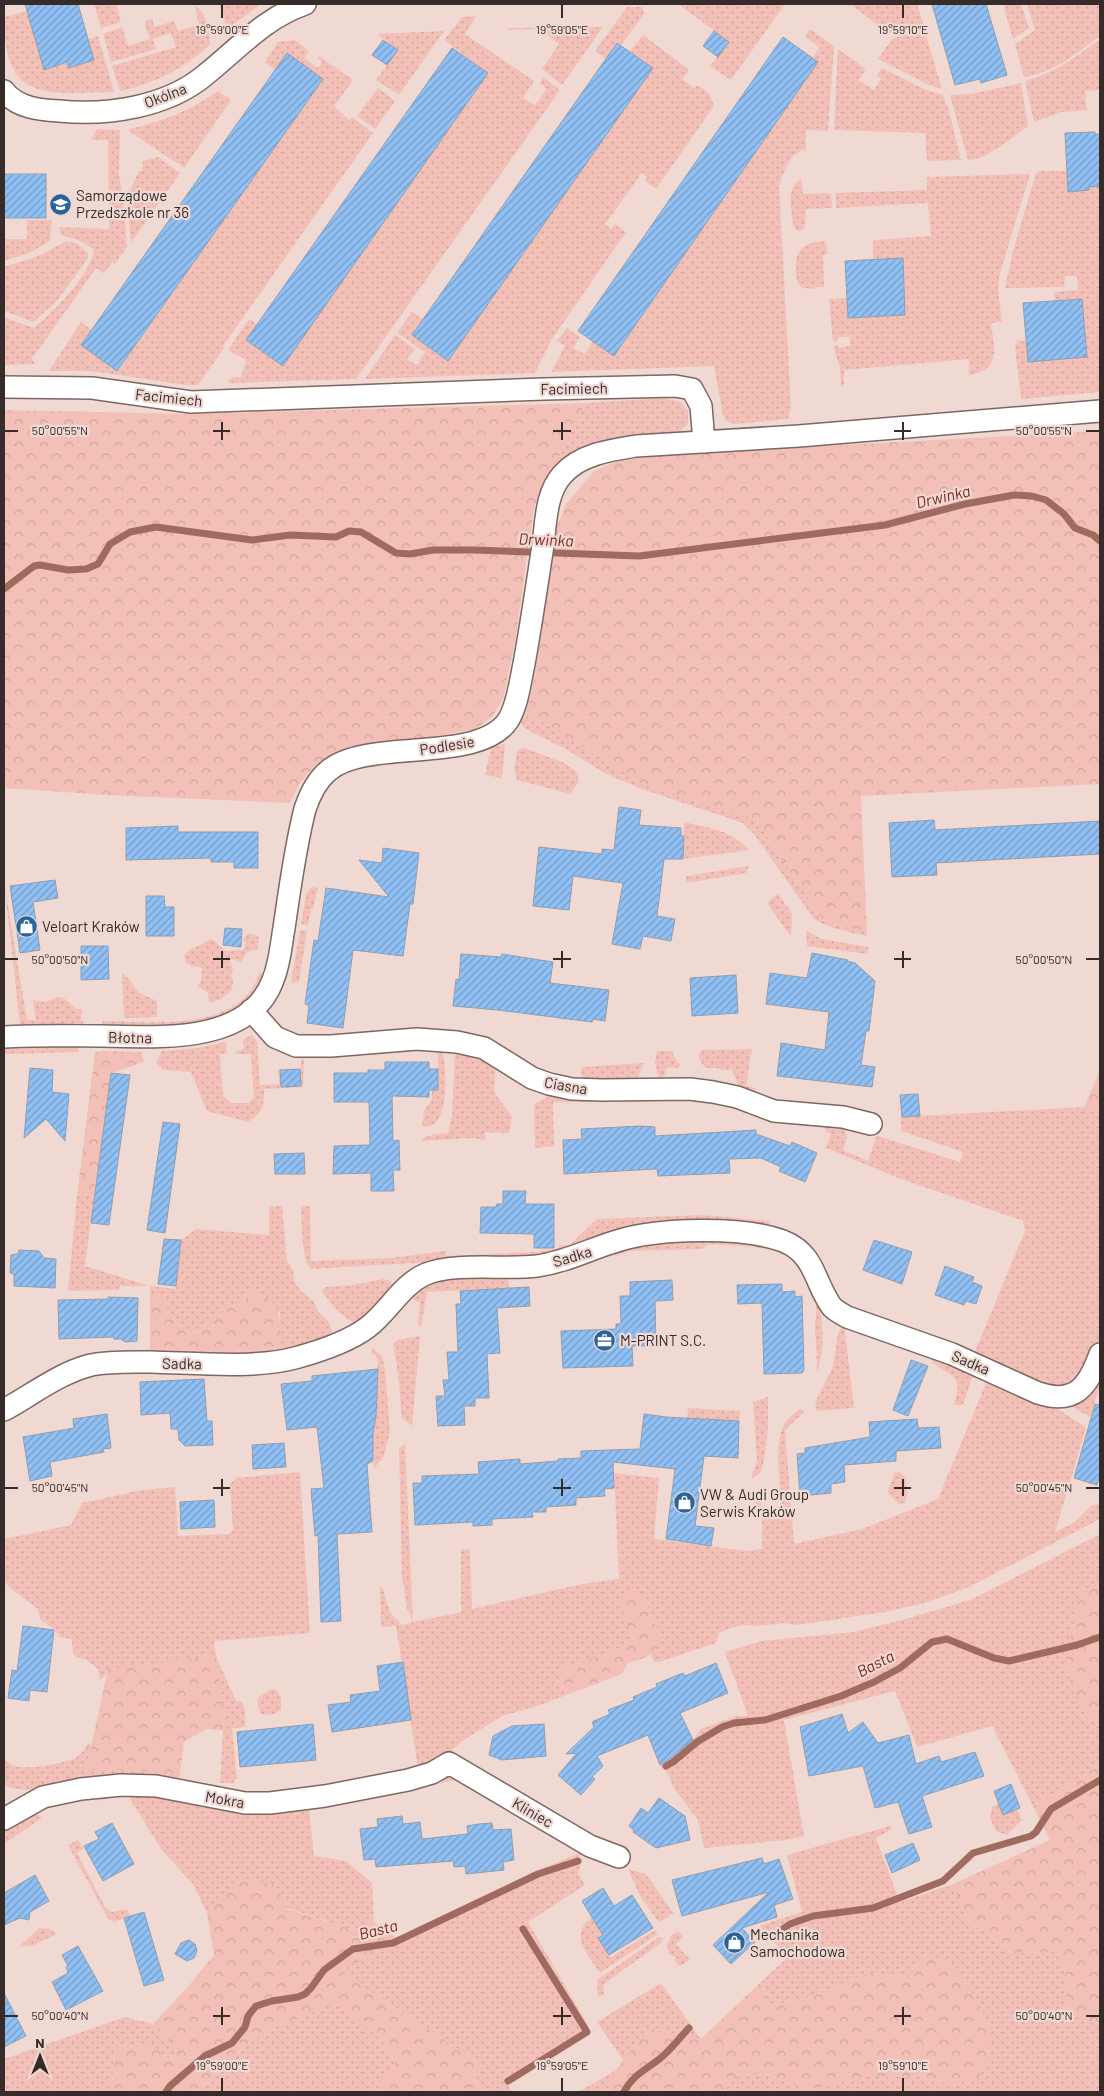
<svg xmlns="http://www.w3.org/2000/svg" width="1104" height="2096" viewBox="0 0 1104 2096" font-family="Barlow,sans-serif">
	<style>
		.grass { fill: url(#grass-dots) }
		.forest { fill: url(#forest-crowns) }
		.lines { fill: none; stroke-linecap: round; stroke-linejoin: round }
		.stream { stroke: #9f6b60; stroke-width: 7 }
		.building { fill: url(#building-hatch); stroke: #909eae }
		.street-casing { stroke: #7c6762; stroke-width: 24 }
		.street { stroke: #fff; stroke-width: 21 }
		.ticks { fill: none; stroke: #352b29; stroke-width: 2 }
		.labels { text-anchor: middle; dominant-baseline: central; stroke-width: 4.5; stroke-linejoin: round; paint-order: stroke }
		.street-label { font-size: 15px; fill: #352b29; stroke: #f1d9d3 }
		.poi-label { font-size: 15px; fill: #352b29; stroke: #f1d9d3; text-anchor: start }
		.water-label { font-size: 16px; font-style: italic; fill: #7c2719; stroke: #f1d9d3 }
		.ticks-label { font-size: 12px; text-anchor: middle; fill: #352b29; stroke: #f1d9d3; stroke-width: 4.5; stroke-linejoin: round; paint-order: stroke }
	</style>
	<defs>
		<pattern id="grass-dots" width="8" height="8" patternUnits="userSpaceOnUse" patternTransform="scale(1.25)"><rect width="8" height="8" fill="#f2c0b6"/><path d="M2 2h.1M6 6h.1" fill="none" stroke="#d0a59c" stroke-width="1.8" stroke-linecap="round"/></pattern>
		<pattern id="forest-crowns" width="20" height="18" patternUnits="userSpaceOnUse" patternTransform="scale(1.25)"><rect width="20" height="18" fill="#f2c0b6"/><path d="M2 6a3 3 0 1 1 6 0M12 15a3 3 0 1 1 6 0" fill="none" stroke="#d0a59c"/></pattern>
		<pattern id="building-hatch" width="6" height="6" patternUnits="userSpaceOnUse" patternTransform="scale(1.25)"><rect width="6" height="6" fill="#90c0f4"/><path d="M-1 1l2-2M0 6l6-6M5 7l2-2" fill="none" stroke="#769cc6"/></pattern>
	</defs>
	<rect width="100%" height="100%" fill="#f1d9d3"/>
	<!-- grass -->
	<g class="grass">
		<polygon points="94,4 116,4 121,22 101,28"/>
		<polygon points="219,4 261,4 229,28 226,26"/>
		<polygon points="682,4 785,4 731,80 710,66 729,42 681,6"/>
		<polygon points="850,4 917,4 923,24 888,33"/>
		<polygon points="1003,4 1021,4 1029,28 1013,39"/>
		<path d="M 1027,4 L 1100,4 L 1100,36 C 1077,53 1053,73 1024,77 L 1015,44 L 1035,30 Z"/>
		<path d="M 195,6 C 208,14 209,31 210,45 C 184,68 155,84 120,91 L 112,66 L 176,47 L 171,33 L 153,39 L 156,49 L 111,62 L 103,34 L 122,27 L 128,46 L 150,39 L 145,25 L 146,20 L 152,19 L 154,27 L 174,21 L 178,31 L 199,25 Z"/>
		<polygon points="627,7 642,7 644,14 621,45 617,43 606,59 595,51"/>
		<path d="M 28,11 L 44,70 L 67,62 L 69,68 L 94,60 L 88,39 L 98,36 L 114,92 C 46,93 4,104 4,17 Z"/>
		<polygon points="476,16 465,34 534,81 523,98 535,105 547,89 540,83 543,77 560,90 356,379 231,383 227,381 234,377 241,378 246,360 228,350 249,319 257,324 246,340 283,365 488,73 444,40 462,17"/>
		<polygon points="603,27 562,85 542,69 559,44 540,29 509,30 508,28"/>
		<path d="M 810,29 L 834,46 L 828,131 L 806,130 L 806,149 C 788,154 785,171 779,186 L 791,408 L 788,419 L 735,424 L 726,421 L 723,416 L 714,366 L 551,372 L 565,346 L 557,341 L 567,328 L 580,337 L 573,348 L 585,354 L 593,341 L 615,356 L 818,62 L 813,58 L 819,47 L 805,36 Z"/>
		<polygon points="924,29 942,89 929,85 878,59 892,39"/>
		<polygon points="444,31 399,95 376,80 398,50 377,34"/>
		<polygon points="643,35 687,68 689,71 682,79 694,88 697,85 708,92 714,106 656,189 645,181 647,177 642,173 605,224 611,229 615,224 626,232 552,339 535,373 365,379 395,335 415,349 407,359 417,365 425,352 397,333 412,312 423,319 412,335 448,361 653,68 630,51"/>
		<path d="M 1100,39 L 1100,92 L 1100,90 L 1085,91 L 1087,110 L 1062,112 L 1034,122 L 1025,81 C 1055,73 1076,57 1100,39 Z"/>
		<polygon points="295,40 309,51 304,58 318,68 322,62 318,59 319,56 353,80 334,106 349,120 352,117 373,133 223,346 224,348 198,385 184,385 92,371 49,371 81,322 92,330 81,345 118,371 323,79 287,54 275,70 265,62 278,42"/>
		<polygon points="838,49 866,69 858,80 874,90 881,79 877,76 882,68 926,90 943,95 949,111 961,160 927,161 925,133 834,130"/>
		<path d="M 1021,83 L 1028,126 C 1013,137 986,160 968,160 L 950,95 L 971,94 Z"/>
		<polygon points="378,88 395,101 375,129 357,116"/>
		<path d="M 218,91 L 231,100 L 184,168 L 129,131 L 129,129 C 162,122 191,110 218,91 Z"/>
		<path d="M 97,129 L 120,130 L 119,174 L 123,196 L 127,247 L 114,265 L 113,261 L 104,273 L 96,268 L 32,359 L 36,364 L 4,365 L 4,317 L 34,328 C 54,311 89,277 94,250 L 81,241 L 61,235 L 59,227 L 109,229 L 108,140 L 91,140 Z"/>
		<polygon points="158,157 180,173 131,243 127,197 139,171 142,171 143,161"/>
		<polygon points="1040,171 1067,171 1068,191 1088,190 1089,187 1100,186 1100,392 1021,399 1015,348 1018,340 1026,341 1028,362 1048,360 1082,299 1061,300 1060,302 1055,303 1054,292 1078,290 1077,276 1065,276 1064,287 1005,288 1013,251 1036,173"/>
		<path d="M 1030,174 L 1000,273 L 998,289 L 1002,322 L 991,323 C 994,348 1002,370 969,375 L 969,359 L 844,370 L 844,386 L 841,386 L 840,368 L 833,346 L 838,345 L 838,348 L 850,346 L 850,337 L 838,337 L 837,341 L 833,342 L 829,299 L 847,298 L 848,318 L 866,317 L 866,313 L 883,312 L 884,317 L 905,315 L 904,298 L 901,298 L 900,278 L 904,276 L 903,258 L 882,259 L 873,262 L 873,240 L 931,236 L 928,203 L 836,208 L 836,193 L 927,190 L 927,177 Z"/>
		<path d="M 801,179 L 803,194 L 831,193 L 832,208 L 806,209 L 805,227 L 800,231 L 796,230 L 793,225 C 792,210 785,187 801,179 Z"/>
		<polygon points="27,220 52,220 50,241 29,253 4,261 4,239 27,239"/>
		<polygon points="67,241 78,244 88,253 87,260 56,302 33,322 4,311 4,267 36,257"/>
		<path d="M 826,241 L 827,255 L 823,255 L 824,287 L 815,287 L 815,289 L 802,288 C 796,282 796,277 796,269 C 795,247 806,242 826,241 Z"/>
		<polygon points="663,398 681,402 688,411 688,424 677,434 573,456 551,470 585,403"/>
		<path d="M 526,712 L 641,783 L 756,820 L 823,920 L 867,933 L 867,936 C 848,932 831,929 814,919 L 754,834 L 743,823 L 639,788 L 603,772 L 571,752 L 524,728 L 521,723 Z"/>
		<polygon points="503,744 505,745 502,778 485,775 491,748"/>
		<polygon points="521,748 525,748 564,763 576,771 579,782 570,794 517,780 514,768 517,752"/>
		<path d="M 684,822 C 707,828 733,830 749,850 L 683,859 Z"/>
		<polygon points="749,866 746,873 686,883 686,876"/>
		<polygon points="4,882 27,1020 36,1020 33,1000 44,1002 59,997 64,998 76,1009 82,1009 81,1021 84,1021 82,1027 22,1027 20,1024"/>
		<polygon points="312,887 318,888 313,909 311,909 308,925 301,924 306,894"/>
		<polygon points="778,893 792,914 791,937 767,903"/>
		<polygon points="300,930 307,931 299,982 291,982"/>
		<polygon points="806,930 821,939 868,947 868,954 807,946"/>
		<path d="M 247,934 L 253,934 L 259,937 L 257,950 C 246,950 245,955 241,963 L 233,959 L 230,961 L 233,970 L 231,975 L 233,981 L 232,990 L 221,999 L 209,1003 L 208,993 L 197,986 L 201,982 L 202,969 L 199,966 L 194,967 L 186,963 L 184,955 C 191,947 201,946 210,939 L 215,941 L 225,951 L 243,950 L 246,943 L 243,941 Z"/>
		<path d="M 260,971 L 264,977 L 256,990 L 240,1005 L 230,1012 L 197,1026 L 104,1028 L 102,1021 C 151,1022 242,1033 260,971 Z"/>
		<polygon points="122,973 128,978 138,992 157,1001 157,1017 124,1018"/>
		<path d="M 251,1035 L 257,1041 L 260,1085 L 279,1084 L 278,1068 L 281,1070 L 282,1087 L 301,1086 C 301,1076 299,1063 304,1054 L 303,1087 L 264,1089 C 264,1108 263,1112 248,1122 L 207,1111 L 191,1072 L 163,1070 L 156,1062 L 162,1051 L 198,1048 L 226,1042 L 227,1054 L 220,1054 L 223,1096 L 231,1103 L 249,1103 L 254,1097 L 251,1054 L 236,1054 L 236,1051 L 242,1050 L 244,1047 L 243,1040 Z"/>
		<polygon points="77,1047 79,1052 4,1054 4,1049"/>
		<path d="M 438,1048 L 442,1050 C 447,1065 448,1108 437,1121 C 433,1126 428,1127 422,1127 L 424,1111 L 432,1099 L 432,1090 L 438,1089 Z"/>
		<polygon points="461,1048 496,1066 494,1092 512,1117 509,1133 485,1132 485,1140 473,1138 422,1141 422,1138 432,1135 448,1133 452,1115 455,1052"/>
		<path d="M 752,1049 L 746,1086 L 756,1088 L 755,1092 L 740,1089 L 732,1070 L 722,1070 L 718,1068 C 704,1070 702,1066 698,1054 L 701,1053 L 701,1050 Z"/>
		<polygon points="657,1051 672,1051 677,1062 681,1064 677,1068 667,1067 665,1071 666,1075 659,1079 655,1063"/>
		<polygon points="644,1063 637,1079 582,1081 581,1067"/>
		<polygon points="555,1093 596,1099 597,1102 553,1102 554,1146 535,1148 534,1104"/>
		<polygon points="1084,1107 1100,1116 1100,1340 1092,1361 1084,1377 1059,1391 974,1354 1025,1231 1023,1221 898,1178 826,1148 831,1134 826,1132 824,1125 815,1123 804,1126 805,1119 845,1128 847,1138 843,1150 868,1161 876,1137 878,1136 960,1162 963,1152 901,1131 901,1117"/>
		<polygon points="77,1195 94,1196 85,1266 150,1286 176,1289 181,1240 196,1229 269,1235 269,1206 282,1206 287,1261 293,1270 294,1281 301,1291 315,1303 317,1310 328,1321 332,1331 331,1336 277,1355 150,1353 150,1349 234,1352 280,1348 280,1312 254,1290 244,1301 228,1307 203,1332 187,1331 176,1321 159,1296 150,1293 150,1286 120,1286 119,1290 68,1291"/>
		<path d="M 301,1206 L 310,1206 L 311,1261 L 391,1258 L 446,1251 L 446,1256 L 538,1252 L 559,1248 L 559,1245 L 570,1245 L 597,1219 L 703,1215 L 769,1221 L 769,1227 L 766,1230 L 563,1254 L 311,1269 C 301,1261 302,1220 301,1206 Z"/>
		<path d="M 680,1238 C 744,1238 814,1232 821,1314 C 823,1333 824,1353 817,1371 C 817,1357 816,1343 815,1329 C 815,1320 817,1311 816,1302 C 808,1242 753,1247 707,1244 L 703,1249 L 629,1251 L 615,1256 L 614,1250 L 634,1243 Z"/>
		<polygon points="507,1276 510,1288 427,1292 421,1326 418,1326 420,1303 408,1296 426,1279"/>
		<path d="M 383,1279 L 389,1280 L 393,1284 C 390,1296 365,1319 353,1322 C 339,1315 331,1304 322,1291 L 325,1287 L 353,1285 Z"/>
		<polygon points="843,1326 850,1326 845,1331 854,1408 817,1411 815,1402 833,1367 838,1333"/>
		<polygon points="420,1336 412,1426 402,1418 398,1374 393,1344 397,1340"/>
		<polygon points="373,1348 382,1357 385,1368 390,1431 384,1456 374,1469 373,1442 376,1416 378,1358 371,1351"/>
		<path d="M 929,1357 L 974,1372 L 963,1405 L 954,1405 C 967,1368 942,1378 929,1357 Z"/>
		<polygon points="1100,1372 1100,1386 1090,1417 1067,1404"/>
		<path d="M 988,1378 C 1023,1391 1056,1405 1086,1428 L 1055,1532 L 1075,1522 L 1091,1506 L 1100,1503 L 1100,1519 L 969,1587 L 924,1603 L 885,1612 L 826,1621 L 793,1625 L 786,1623 L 758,1626 L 745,1625 L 730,1628 L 719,1633 L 716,1643 L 659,1662 L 654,1662 L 651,1655 L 661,1637 L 640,1590 L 629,1630 L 634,1641 L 629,1645 L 565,1668 L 557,1682 L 566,1695 L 541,1705 L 502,1716 L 462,1741 L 441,1760 L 418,1768 L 396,1626 L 381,1627 L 380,1585 L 383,1589 L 390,1613 L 402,1625 L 413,1622 L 407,1608 L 402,1576 L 399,1449 L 405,1444 L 413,1622 L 461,1612 L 461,1549 L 470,1550 L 472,1609 L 582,1584 L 619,1579 L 614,1473 L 659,1478 L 654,1539 L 747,1551 L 762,1549 C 762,1530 766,1507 748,1498 L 761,1503 L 763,1518 L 783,1515 C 781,1492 773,1446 784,1425 C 787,1418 795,1413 800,1409 L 804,1412 L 785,1430 L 794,1544 L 862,1529 L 938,1499 Z"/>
		<path d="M 768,1397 C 769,1422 767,1449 761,1473 L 751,1479 L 757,1460 L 753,1402 Z"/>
		<polygon points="688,1408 740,1411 739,1421 687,1418"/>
		<polygon points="300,1472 310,1633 214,1641 216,1656 236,1701 242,1702 245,1710 245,1727 232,1728 237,1778 233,1783 220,1783 224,1715 108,1669 107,1673 100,1680 98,1669 87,1660 76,1657 73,1653 72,1639 60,1637 55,1630 40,1619 38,1609 10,1588 4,1581 4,1539 71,1525 82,1503 142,1490 175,1487 178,1536 230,1534 233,1530 230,1484 236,1478"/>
		<path d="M 900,1472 C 909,1479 908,1493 905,1503 L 899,1504 L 887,1492 L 891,1484 L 894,1473 Z"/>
		<polygon points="1100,1534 1100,1586 1081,1589 1090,1722 1100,1717 1100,1740 1098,1741 1100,1745 1100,1765 1033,1806 992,1726 917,1747 895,1691 784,1720 804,1836 786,1840 704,1848 698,1820 675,1790 667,1772 660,1765 693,1740 701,1729 736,1716 748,1716 725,1652 761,1641 854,1632 902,1620 970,1600"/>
		<polygon points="272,1689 276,1690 281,1698 281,1710 275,1714 263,1715 259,1711 257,1700 261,1695"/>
		<path d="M 88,1743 L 91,1745 L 86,1770 L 139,1770 L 179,1782 C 143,1782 107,1783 71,1784 C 45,1784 30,1796 4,1785 L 4,1757 C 6,1760 9,1764 12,1765 C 23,1771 63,1764 75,1758 C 81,1755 85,1749 88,1743 Z"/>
		<polygon points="454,1776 462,1778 585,1850 583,1852 585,1854 577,1858 581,1864 578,1874 585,1885 528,1922 589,2027 505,2079 512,2092 487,2092 476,2082 481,2064 339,1971 401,1942 397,1938 404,1934 531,1873 582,1852 455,1780 442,1783 445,1778"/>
		<polygon points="123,1790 309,1808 314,1856 346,1861 372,1883 374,1922 353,1930 287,1908 238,1878 207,1913 193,1884 161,1849 127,1794 97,1801 97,1795"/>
		<polygon points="999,1803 1003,1814 1017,1809 1022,1820 1007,1835 996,1831 990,1819 992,1807"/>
		<polygon points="35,1813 42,1818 4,1844 4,1827"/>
		<polygon points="890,1826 892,1829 876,1838 900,1902 953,1884 967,1921 991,1936 1012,1953 1057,1952 1064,1967 1068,2011 1096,2024 1100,2022 1100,2092 723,2092 738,2075 764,2073 806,2090 870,2076 920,2077 949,2084 925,1954 909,1978 870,1973 802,2000 769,2005 762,1981 788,1957 759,1926 802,1912 787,1855"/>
		<polygon points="78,1840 83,1849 77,1853 105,1907 112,1912 127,1909 130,1916 115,1922 109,1920 68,1845"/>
		<polygon points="628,1869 646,1874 673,1913 661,1922 657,1920 639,1894"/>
		<path d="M 592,1917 L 603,1935 L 599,1938 L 611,1957 L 655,1930 L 658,1934 L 600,1973 C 588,1955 568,1935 592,1917 Z"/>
		<polygon points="39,1928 50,1929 57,1934 34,1945 19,1947"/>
		<polygon points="678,1931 683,1937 676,1944 690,1960 680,1966 676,1963 675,1957 669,1955 667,1944 670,1940 670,1936"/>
		<polygon points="659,1937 663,1938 661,1943 605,1983 603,1986 604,1995 598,1997 597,1980"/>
		<polygon points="661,1983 701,2039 647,2028 623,2060 597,2022"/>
		<polygon points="337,2002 382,2040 395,2063 376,2092 196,2092 230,2058 265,2031"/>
		<polygon points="125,2017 153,2024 177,2050 171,2060 114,2047 112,2092 4,2092 4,2059"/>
		<polygon points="615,2071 607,2092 578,2092"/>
	</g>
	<!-- forest -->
	<g class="forest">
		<polygon points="585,403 534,507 515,642 503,699 492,717 475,729 341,753 315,766 300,783 290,803 108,795 4,788 4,410 189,414"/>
		<polygon points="1100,431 1100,784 861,796 867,933 823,920 756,820 641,783 526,712 532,690 541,635 551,542 566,504 594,471 626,457"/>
		<polygon points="103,1051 141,1052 144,1062 111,1073 94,1196 77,1195 95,1052"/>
		<polygon points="1100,1071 1100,1116 1084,1107"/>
		<path d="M 254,1290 C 285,1304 280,1319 280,1348 L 234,1352 L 150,1349 L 150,1293 L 159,1296 L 176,1321 L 187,1331 L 202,1332 L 228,1307 L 244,1301 Z"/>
		<polygon points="1100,1586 1100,1717 1089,1722 1064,1667 1081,1589"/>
		<path d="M 625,1590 L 640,1590 L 661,1637 C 651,1658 650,1656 628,1663 L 622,1674 L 566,1695 L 557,1682 L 565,1668 L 629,1645 L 634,1641 L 621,1606 Z"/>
		<polygon points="216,1656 224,1715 223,1730 206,1729 184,1742 179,1782 140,1770 86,1770 108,1669"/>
		<polygon points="1100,1765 1100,2022 1096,2024 1067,2011 1064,1967 1057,1952 1013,1953 991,1936 967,1921 953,1884 1050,1840 1033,1806"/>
		<polygon points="238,1878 276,1885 287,1909 353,1930 374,1922 402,1942 339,1971 481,2064 476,2082 487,2092 376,2092 395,2062 382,2040 337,2003 265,2031 230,2058 196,2092 112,2092 114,2047 154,2047 171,2060 177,2050 153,2024 186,1989 214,1955 207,1913"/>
		<polygon points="925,1954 944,1960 975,1996 991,2030 987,2067 976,2080 949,2084 920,2077 870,2076 806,2090 764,2073 738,2076 723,2092 607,2092 615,2071 647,2028 701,2039 762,1981 769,2005 802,2000 870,1973 909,1978"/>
	</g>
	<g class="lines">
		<!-- stream -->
		<g class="stream">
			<polyline points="4,589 34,566 40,565 68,570 86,569 98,564 110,544 130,532 156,527 252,540 290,535 336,537 349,531 361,532 396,553 410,554 433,550 474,550 639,556 885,525 965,504 1014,495 1032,496 1046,500 1064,514 1075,528 1093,535 1100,541"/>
			<polyline points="666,1766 673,1762 697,1742 722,1727 734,1723 765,1720 841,1696 874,1682 900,1668 932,1642 947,1639 994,1658 1009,1661 1077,1645 1100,1637"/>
			<polyline points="773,1936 790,1924 813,1916 873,1908 943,1881 973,1853 1031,1836 1036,1832 1051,1809 1100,1780"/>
			<polyline points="508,2081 587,2032 523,1929"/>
			<polyline points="166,2092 170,2086 205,2056 232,2043 245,2027 248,2016 256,2006 272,2001 298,1997 305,1994 311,1988 324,1970 353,1949 393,1943 538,1874 578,1861"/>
			<path d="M 624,2092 C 633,2073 651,2068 665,2054 C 674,2046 681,2036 689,2028"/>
		</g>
	</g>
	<!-- building -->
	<g class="building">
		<polygon points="25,4 78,4 94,60 69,68 67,62 44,70"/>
		<polygon points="932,4 986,4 1007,75 981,83 980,79 955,85"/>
		<polygon points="714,31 729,42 718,57 703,46"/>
		<polygon points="783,37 818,62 614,356 578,331"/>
		<polygon points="383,40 398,50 387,65 372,55"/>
		<polygon points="617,43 653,68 448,361 412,335"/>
		<polygon points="452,48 488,73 283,366 246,340"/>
		<polygon points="287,53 323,79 117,371 81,345"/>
		<polygon points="1095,132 1095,134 1100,134 1100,186 1089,187 1089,190 1068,192 1065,133"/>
		<rect x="4" y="174" width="42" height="44"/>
		<polygon points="903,258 905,315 848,318 845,261"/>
		<polygon points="1082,299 1087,357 1028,362 1023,303"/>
		<polygon points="619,807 641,810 639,825 681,828 681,836 684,836 683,859 664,859 657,916 675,919 671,941 643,936 640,949 612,944 623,883 573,876 569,910 533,906 539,847 602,854 602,849 614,850"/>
		<polygon points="934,820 935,830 1100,821 1100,854 936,863 937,875 892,877 889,823"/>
		<polygon points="178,826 178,832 258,832 258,868 234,868 234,862 211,862 211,858 126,860 126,828"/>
		<polygon points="383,848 419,853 413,904 410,904 403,956 353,950 343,1028 307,1023 309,1005 305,1004 314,940 318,941 326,888 389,897 359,860 382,863"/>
		<polygon points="55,880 58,898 33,902 40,950 20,953 10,886"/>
		<polygon points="146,896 164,896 165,907 174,907 174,936 146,936"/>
		<polygon points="225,928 242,929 241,947 223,945"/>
		<polygon points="81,946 108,946 109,979 81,980"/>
		<polygon points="812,953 848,960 847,961 855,963 875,981 869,1031 866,1031 861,1065 875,1067 872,1087 777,1076 781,1043 825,1050 829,1012 766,1004 770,973 807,978"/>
		<polygon points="461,954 501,957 502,954 553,962 550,983 609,990 605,1021 593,1019 592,1022 498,1010 453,1006 456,979 459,980"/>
		<polygon points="736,975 738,1013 692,1016 690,978"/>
		<polygon points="385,1062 429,1062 429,1069 438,1069 438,1090 429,1090 429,1097 392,1096 393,1141 399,1140 400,1170 393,1170 394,1191 371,1191 371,1173 333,1174 334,1146 370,1145 369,1102 334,1102 334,1073 368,1073 368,1070 385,1070"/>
		<polygon points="30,1068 53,1070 52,1092 69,1094 65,1141 46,1119 24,1138"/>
		<polygon points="300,1069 301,1086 281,1087 280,1070"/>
		<polygon points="111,1073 130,1075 109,1225 91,1223"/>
		<polygon points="918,1094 920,1116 902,1117 900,1095"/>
		<polygon points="163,1122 180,1124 165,1233 147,1230"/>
		<polygon points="640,1126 655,1127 655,1136 756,1130 756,1134 790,1146 792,1142 817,1153 805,1182 779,1171 781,1167 761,1158 729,1159 730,1173 658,1176 657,1169 564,1174 563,1140 582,1139 581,1129"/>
		<polygon points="304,1153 305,1174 275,1174 274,1154"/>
		<polygon points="503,1191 526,1191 525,1204 554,1204 554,1248 534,1248 534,1234 480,1233 481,1207 496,1207 497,1204 503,1204"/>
		<polygon points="164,1239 181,1240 176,1286 158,1284"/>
		<polygon points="874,1240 912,1252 902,1284 863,1270"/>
		<polygon points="19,1250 39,1251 44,1258 56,1259 55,1288 14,1286 14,1274 10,1273 11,1255 18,1254"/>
		<polygon points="945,1266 974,1277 972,1282 982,1286 976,1304 966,1301 964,1305 935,1295"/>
		<polygon points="672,1280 673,1300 655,1301 656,1346 632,1346 633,1366 563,1368 561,1331 616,1329 616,1324 621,1324 620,1296 630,1296 630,1282"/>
		<polygon points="782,1284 782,1292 795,1291 795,1297 802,1296 804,1370 802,1373 764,1374 762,1303 738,1304 737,1285"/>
		<polygon points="529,1287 530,1306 497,1308 500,1353 487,1354 489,1398 475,1398 475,1406 464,1406 465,1425 438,1426 436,1396 445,1396 443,1380 449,1380 447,1352 458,1352 456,1304 461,1304 460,1291"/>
		<polygon points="108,1297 138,1298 137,1341 125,1342 121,1339 114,1339 114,1337 59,1339 58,1300 108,1299"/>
		<polygon points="911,1360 928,1366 908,1416 893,1410"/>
		<polygon points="378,1369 376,1416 373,1434 373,1461 367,1464 372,1532 337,1534 341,1621 321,1622 318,1535 315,1536 311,1489 324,1488 317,1427 287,1430 281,1384 312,1381 312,1376"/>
		<polygon points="204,1379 207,1421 212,1421 213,1445 185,1446 179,1440 178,1429 171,1429 170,1413 141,1415 140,1382"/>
		<polygon points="1095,1404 1100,1405 1100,1473 1097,1485 1074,1478"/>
		<polygon points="107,1414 111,1448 103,1449 104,1452 50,1462 52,1476 30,1481 23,1437 74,1428 73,1419"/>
		<polygon points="644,1414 666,1417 739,1421 738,1458 704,1456 695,1526 714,1528 711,1546 666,1539 675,1469 613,1462 614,1488 604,1489 605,1496 576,1498 576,1505 546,1507 546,1512 532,1512 533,1517 492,1519 492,1525 473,1526 473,1522 415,1525 413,1483 422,1483 422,1476 479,1474 478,1462 520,1459 520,1464 558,1461 558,1459 581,1458 581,1451 640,1449"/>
		<polygon points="917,1419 918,1428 939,1427 941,1448 896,1451 896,1461 844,1465 845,1482 831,1484 831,1493 800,1496 797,1454 805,1453 805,1448 870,1437 869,1422"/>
		<polygon points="284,1443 286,1467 253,1469 252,1445"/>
		<polygon points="214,1500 215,1527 181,1529 180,1502"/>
		<polygon points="23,1626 54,1630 47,1692 30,1690 29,1701 8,1698 12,1670 17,1671"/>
		<polygon points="403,1662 411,1720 332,1732 328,1705 351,1702 350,1695 380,1691 377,1666"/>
		<polygon points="716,1663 728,1693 680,1713 693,1740 672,1757 660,1765 648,1735 597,1756 603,1766 592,1777 595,1779 581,1795 558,1775 577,1753 566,1754 594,1727 592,1722 610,1714 608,1710 634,1700 633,1697 657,1687 656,1684 683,1673 685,1676"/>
		<polygon points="842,1714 848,1733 863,1722 878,1743 909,1735 916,1764 939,1756 941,1762 975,1752 984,1776 922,1796 932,1827 909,1834 898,1802 875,1808 863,1766 809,1776 800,1727"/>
		<polygon points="313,1724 316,1760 240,1767 237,1732"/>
		<polygon points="544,1724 546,1756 502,1760 489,1755 493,1736 512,1726"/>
		<polygon points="1011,1784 1020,1808 1003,1815 994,1791"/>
		<polygon points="659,1798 685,1816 690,1840 656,1848 633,1832 634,1830 629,1826 641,1808 648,1813"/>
		<polygon points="402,1816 403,1824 420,1822 422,1839 468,1834 467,1826 479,1824 492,1823 493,1830 511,1829 514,1860 503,1862 504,1870 466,1874 465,1866 454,1867 453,1861 376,1867 375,1859 364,1860 360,1829 378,1827 377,1819"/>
		<polygon points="112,1823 134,1864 103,1881 84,1846 99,1839 95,1832"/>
		<polygon points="913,1843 920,1860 892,1873 885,1855"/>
		<polygon points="762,1858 764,1864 779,1859 793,1899 774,1905 777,1917 742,1928 755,1942 731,1964 713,1945 769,1892 682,1916 672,1880"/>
		<polygon points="35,1875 49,1901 30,1912 29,1920 20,1918 4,1925 4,1893"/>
		<polygon points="603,1888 614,1906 632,1895 653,1928 609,1955 598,1938 603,1935 582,1901"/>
		<polygon points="144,1912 164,1980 144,1986 124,1918"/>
		<polygon points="189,1940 195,1944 197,1951 194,1958 187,1961 175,1954 181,1943"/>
		<polygon points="78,1946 103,1991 66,2010 52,1982 68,1973 66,1967 68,1966 62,1955"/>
		<polygon points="4,1993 26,2036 4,2047"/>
	</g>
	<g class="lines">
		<defs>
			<g id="street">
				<path d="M 4,91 C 17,108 40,110 59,111 C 107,116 166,107 204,76 C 238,49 264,18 305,4"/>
				<polyline points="4,387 92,388 191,402 544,389 675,386 692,389 701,406 704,442"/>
				<polyline points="251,1010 275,1037 296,1046 331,1046 417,1039 457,1042 484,1048 532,1078 549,1084 572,1089 602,1090 690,1089 713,1092 737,1097 774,1111 843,1117 871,1124"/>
				<path d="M 4,1037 C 36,1035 69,1036 102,1036 C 158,1037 249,1045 273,980 C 280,963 281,945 284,928 C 290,888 295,848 305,809 C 310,794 316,781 328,771 C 367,737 481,765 509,719 C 518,703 520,682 524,664 C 531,625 537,585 543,545 C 546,521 546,492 563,474 C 581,454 611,450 636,446 L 799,436 L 1100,411"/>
				<path d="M 4,1410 C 32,1395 59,1373 91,1365 C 111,1361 131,1362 151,1362 C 195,1363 253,1369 295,1358 C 317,1352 350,1341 368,1327 C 388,1312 402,1284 426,1274 C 456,1262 504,1270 537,1266 C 566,1262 590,1249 617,1241 C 658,1228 743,1226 783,1241 C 816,1254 814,1283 832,1307 C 836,1311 842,1314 847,1317 L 952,1354 L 1038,1393 C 1075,1405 1088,1387 1100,1354"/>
				<polyline points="4,1819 43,1797 81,1789 121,1785 156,1786 245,1803 270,1803 325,1796 408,1780 432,1773 449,1763 590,1846 619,1857"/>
			</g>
		</defs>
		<!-- street casing -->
		<use href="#street" class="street-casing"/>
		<!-- street -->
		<use href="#street" class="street"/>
	</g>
	<!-- ticks -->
	<path class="ticks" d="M 222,5 L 222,18M 562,5 L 562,18M 903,5 L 903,18M 222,422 L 222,440M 562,422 L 562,440M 903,422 L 903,440M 5,431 L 18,431M 213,431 L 230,431M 553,431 L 571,431M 894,431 L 911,431M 1086,431 L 1099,431M 222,951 L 222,968M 562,951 L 562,968M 903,951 L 903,968M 5,959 L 18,959M 213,959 L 230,959M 553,959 L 571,959M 894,959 L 911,959M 1086,959 L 1099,959M 222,1479 L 222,1496M 562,1479 L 562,1496M 903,1479 L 903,1496M 5,1488 L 18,1488M 213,1488 L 230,1488M 553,1488 L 571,1488M 894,1488 L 911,1488M 1086,1488 L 1099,1488M 222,2007 L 222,2025M 562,2007 L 562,2025M 903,2007 L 903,2025M 5,2016 L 18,2016M 213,2016 L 230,2016M 553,2016 L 571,2016M 894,2016 L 911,2016M 1086,2016 L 1099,2016M 222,2078 L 222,2091M 562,2078 L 562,2091M 903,2078 L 903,2091"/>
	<!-- icons -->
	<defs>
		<symbol id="school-disc" viewBox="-11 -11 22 22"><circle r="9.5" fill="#29639b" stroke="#f1d9d3"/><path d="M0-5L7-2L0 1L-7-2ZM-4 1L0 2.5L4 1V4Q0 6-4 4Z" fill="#fff"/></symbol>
		<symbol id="shop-disc" viewBox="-11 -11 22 22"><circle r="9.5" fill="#29639b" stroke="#f1d9d3"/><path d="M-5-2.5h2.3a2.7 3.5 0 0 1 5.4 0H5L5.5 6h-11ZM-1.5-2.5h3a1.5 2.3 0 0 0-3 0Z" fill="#fff"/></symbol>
		<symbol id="office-disc" viewBox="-11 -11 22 22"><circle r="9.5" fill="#29639b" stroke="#f1d9d3"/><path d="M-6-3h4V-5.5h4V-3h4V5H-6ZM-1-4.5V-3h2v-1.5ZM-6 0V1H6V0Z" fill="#fff"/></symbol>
	</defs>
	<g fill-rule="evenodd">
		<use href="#school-disc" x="48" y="192" width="25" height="25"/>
		<use href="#shop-disc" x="14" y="914" width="25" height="25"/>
		<use href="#office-disc" x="592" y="1328" width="25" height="25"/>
		<use href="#shop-disc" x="672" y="1490" width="25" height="25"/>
		<use href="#shop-disc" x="722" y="1930" width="25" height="25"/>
	</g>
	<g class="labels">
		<!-- street labels -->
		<g class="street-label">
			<text transform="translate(165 95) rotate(-21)">Okólna</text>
			<text transform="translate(574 388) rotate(-1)">Facimiech</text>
			<text transform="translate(169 397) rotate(6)">Facimiech</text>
			<text transform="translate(447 745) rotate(-9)">Podlesie</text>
			<text transform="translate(130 1037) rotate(1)">Błotna</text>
			<text transform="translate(566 1085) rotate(10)">Ciasna</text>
			<text transform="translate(572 1256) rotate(-17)">Sadka</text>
			<text transform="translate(971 1362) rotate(23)">Sadka</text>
			<text transform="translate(182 1363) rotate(1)">Sadka</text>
			<text transform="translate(225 1799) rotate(10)">Mokra</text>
			<text transform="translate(533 1812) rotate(30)">Kliniec</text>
		</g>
		<!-- poi labels -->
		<g class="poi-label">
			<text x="76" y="195">Samorządowe<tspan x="76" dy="17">Przedszkole nr 36</tspan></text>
			<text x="42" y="926">Veloart Kraków</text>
			<text x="620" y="1340">M-PRINT S.C.</text>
			<text x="700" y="1494">VW &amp; Audi Group<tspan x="700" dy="17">Serwis Kraków</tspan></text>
			<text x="750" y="1934">Mechanika<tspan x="750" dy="17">Samochodowa</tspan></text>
		</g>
		<!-- water labels -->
		<g class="water-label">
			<text transform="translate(943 496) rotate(-13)">Drwinka</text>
			<text transform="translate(546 539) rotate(2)">Drwinka</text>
			<text transform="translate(875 1663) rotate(-27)">Basta</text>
			<text transform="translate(378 1929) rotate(-14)">Basta</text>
		</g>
	</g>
	<g class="ticks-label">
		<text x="222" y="34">19°59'00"E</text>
		<text x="562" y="34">19°59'05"E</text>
		<text x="903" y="34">19°59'10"E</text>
		<text x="60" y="435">50°00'55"N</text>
		<text x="1044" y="435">50°00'55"N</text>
		<text x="60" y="964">50°00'50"N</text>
		<text x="1044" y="964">50°00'50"N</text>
		<text x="60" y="1492">50°00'45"N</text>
		<text x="1044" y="1492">50°00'45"N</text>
		<text x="60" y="2020">50°00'40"N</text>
		<text x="1044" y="2020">50°00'40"N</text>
		<text x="222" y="2070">19°59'00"E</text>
		<text x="562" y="2070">19°59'05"E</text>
		<text x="903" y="2070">19°59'10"E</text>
	</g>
	<!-- border -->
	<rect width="1104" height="2096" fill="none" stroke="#352b29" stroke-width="10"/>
	<!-- north arrow -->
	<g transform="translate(40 2056)" stroke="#f1d9d3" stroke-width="4" paint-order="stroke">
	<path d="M0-4L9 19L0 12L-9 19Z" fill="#352b29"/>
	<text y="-8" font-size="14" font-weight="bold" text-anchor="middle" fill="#352b29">N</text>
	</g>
</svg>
